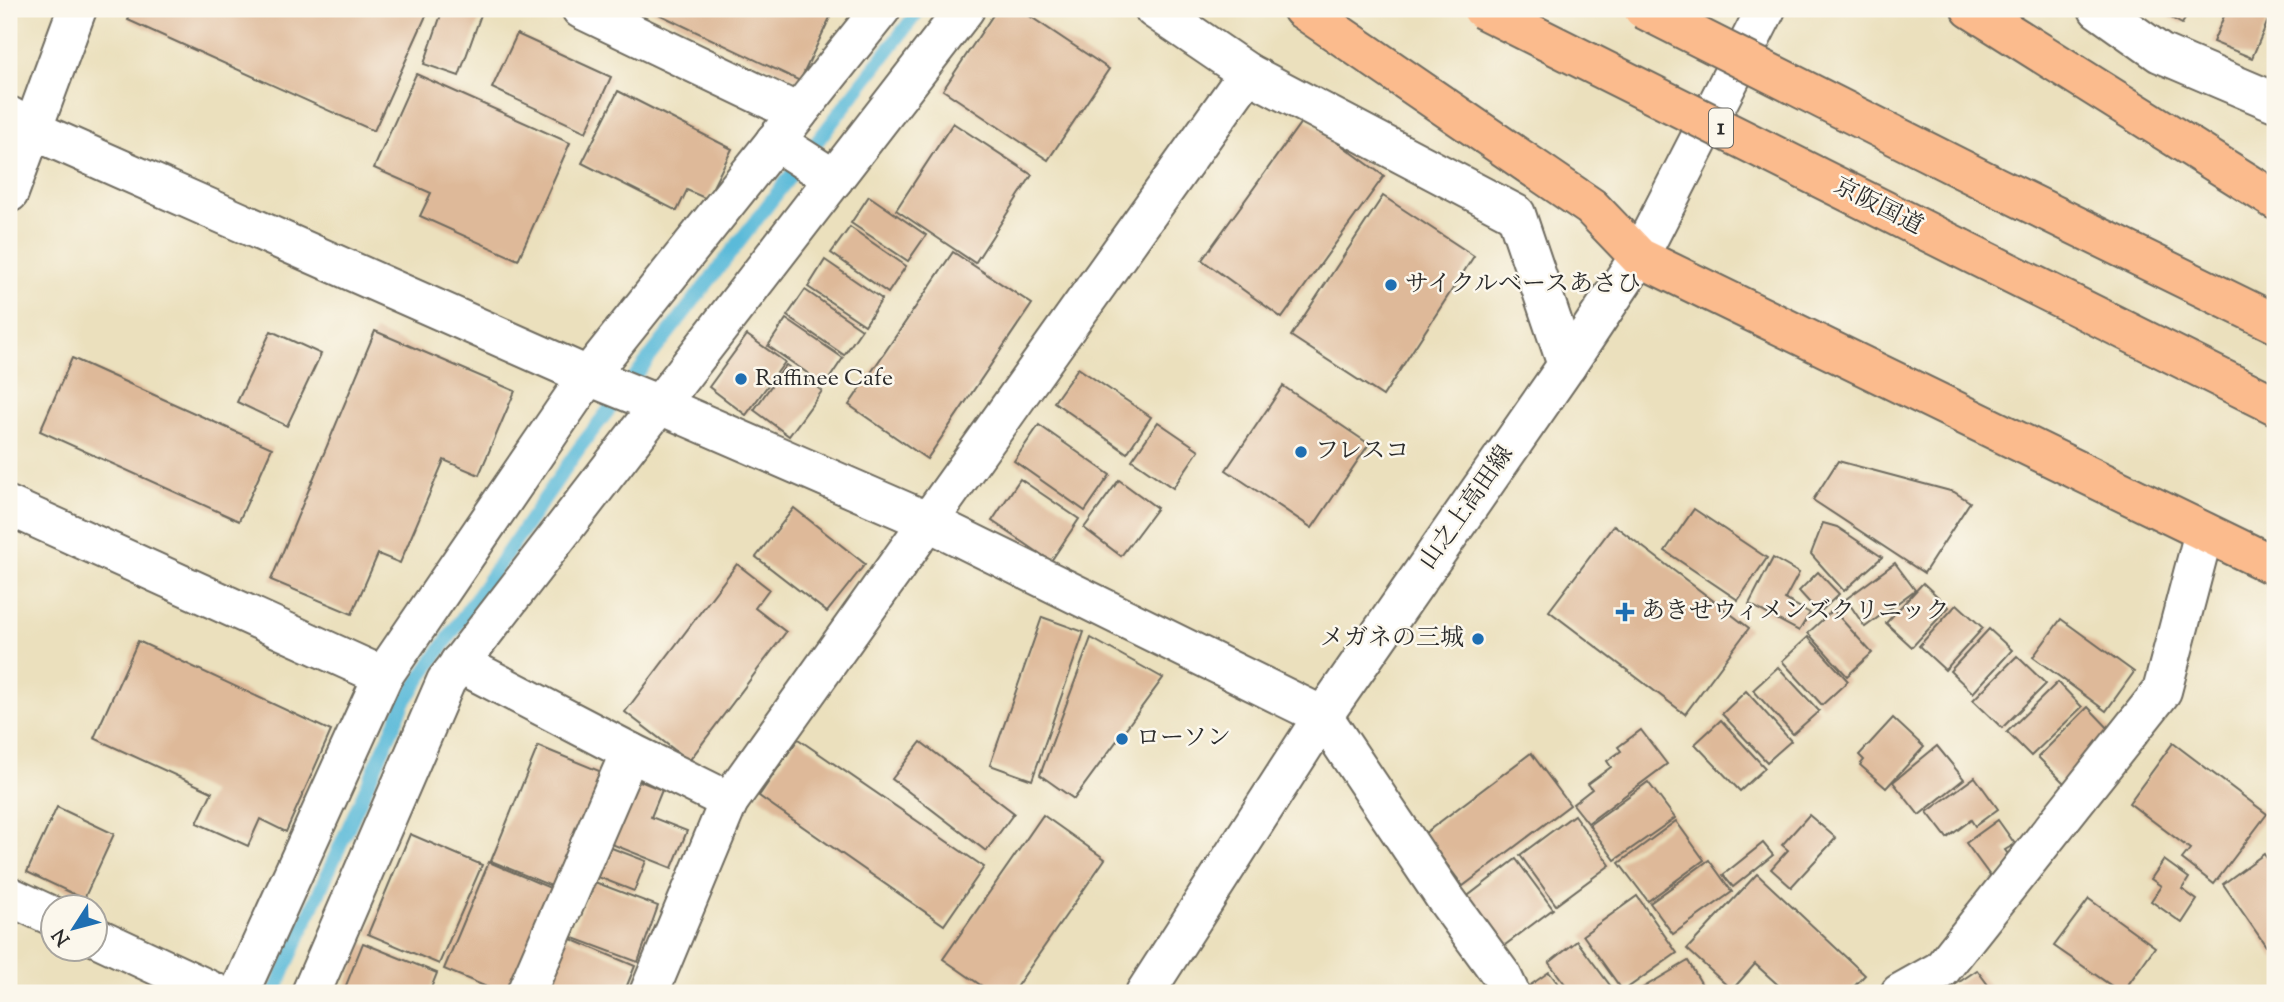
<svg xmlns="http://www.w3.org/2000/svg" width="2284" height="1002" viewBox="0 0 2284 1002" font-family="'Sorts Mill Goudy','Noto Serif JP',serif">
	<style>
		.lines { fill: none; stroke-linecap: round; stroke-linejoin: round }
		.stream { stroke: #5abad9; stroke-width: 14 }
		.building { fill: #deb999 }
		.minor-casing { stroke: #6e6a5e; stroke-width: 42 }
		.highway-casing { stroke: #6e6a5e; stroke-width: 42 }
		.minor { stroke: #fff; stroke-width: 38 }
		.highway { stroke: #fbbb8d; stroke-width: 38 }
		.highway-bridge-casing { stroke: #6e6a5e; stroke-width: 42; stroke-linecap: butt }
		.highway-bridge { stroke: #fbbb8d; stroke-width: 38 }
		.poi-dot { fill: #1f6fb2; stroke: #fbf7ec; stroke-width: 2.5 }
		.labels { text-anchor: middle; dominant-baseline: central; stroke-width: 5; stroke-linejoin: round; paint-order: stroke }
		.shield { fill: #fbf7ec; stroke: #696865; stroke-width: 2 }
		.shield-label { font-size: 23px; font-weight: bold; fill: #2b2b2b }
		.street-label { font-size: 24px; fill: #2b2b2b; stroke: #fbf7ec }
		.poi-label { font-size: 24px; fill: #2b2b2b; stroke: #fbf7ec; text-anchor: start }
	</style>
	<rect width="100%" height="100%" fill="#fbf7ec"/>
	<filter id="ink" filterUnits="userSpaceOnUse"><feTurbulence type="fractalNoise" baseFrequency=".0143" numOctaves="2"/><feDisplacementMap in="SourceGraphic" scale="14" xChannelSelector="R" yChannelSelector="G"/><feConvolveMatrix kernelMatrix="1 2 1 2 8 2 1 2 1" color-interpolation-filters="sRGB"/></filter>
	<filter id="wash" filterUnits="userSpaceOnUse"><feTurbulence type="fractalNoise" baseFrequency=".00686" numOctaves="4" result="noise"/><feDisplacementMap in="SourceGraphic" scale="28" xChannelSelector="R" yChannelSelector="G"/><feGaussianBlur stdDeviation="1.57" result="paint"/><feColorMatrix in="noise" values="0 0 0 0 0 0 0 0 0 0 0 0 0 0 0 0 0 1.4 0 .05"/><feComposite in="paint" operator="in"/></filter>
	<g filter="url(#wash)">
		<rect width="100%" height="100%" fill="#ebe0bd"/>
		<g class="lines">
			<!-- stream -->
			<polyline class="stream" points="274,993 405,701 580,447 920,9"/>
		</g>
		<g id="blocks">
			<!-- building -->
			<g class="building">
				<polygon points="133,9 429,9 374,131 128,20"/>
				<polygon points="443,9 483,9 459,76 424,64"/>
				<polygon points="648,9 834,9 800,81"/>
				<polygon points="997,9 1019,9 1109,69 1048,160 943,90"/>
				<polygon points="2155,9 2186,9 2190,11 2182,24"/>
				<polygon points="2227,9 2273,9 2252,58 2213,42"/>
				<polygon points="517,34 611,77 586,132 492,88"/>
				<polygon points="416,74 570,143 518,260 420,216 431,193 374,168"/>
				<polygon points="618,91 732,149 707,199 687,190 677,211 582,163"/>
				<polygon points="1304,118 1384,176 1282,318 1202,260"/>
				<polygon points="953,123 1032,175 975,263 896,210"/>
				<polygon points="869,196 926,235 908,261 851,223"/>
				<polygon points="1383,196 1474,256 1383,396 1291,336"/>
				<polygon points="850,227 906,266 888,293 831,253"/>
				<polygon points="953,252 1032,304 927,459 849,405"/>
				<polygon points="825,260 882,299 865,325 808,287"/>
				<polygon points="805,290 862,329 844,355 787,316"/>
				<polygon points="786,319 843,358 825,385 768,346"/>
				<polygon points="271,331 321,354 287,426 237,402"/>
				<polygon points="375,331 515,391 479,475 444,460 400,563 378,554 352,614 271,580"/>
				<polygon points="747,335 785,362 746,415 709,387"/>
				<polygon points="72,358 272,448 239,521 40,431"/>
				<polygon points="786,365 822,391 789,436 754,410"/>
				<polygon points="1078,368 1151,417 1127,453 1054,402"/>
				<polygon points="1283,386 1369,444 1312,528 1226,470"/>
				<polygon points="1158,422 1199,450 1173,488 1132,460"/>
				<polygon points="1039,425 1110,475 1085,511 1014,461"/>
				<polygon points="1838,461 1954,492 1970,502 1924,573 1813,500"/>
				<polygon points="1020,479 1079,519 1051,561 992,521"/>
				<polygon points="1119,480 1157,508 1121,556 1084,528"/>
				<polygon points="794,508 865,564 827,612 756,557"/>
				<polygon points="1694,509 1767,558 1738,600 1665,551"/>
				<polygon points="1823,523 1837,527 1882,557 1844,591 1811,554"/>
				<polygon points="1614,525 1749,628 1685,714 1549,611"/>
				<polygon points="1773,558 1799,573 1785,599 1810,613 1799,631 1749,604"/>
				<polygon points="1895,563 1915,590 1865,627 1846,599"/>
				<polygon points="737,564 769,589 755,608 786,632 689,761 625,712"/>
				<polygon points="1818,572 1839,594 1819,613 1799,591"/>
				<polygon points="1923,583 1949,607 1912,647 1886,623"/>
				<polygon points="1957,604 1983,628 1945,670 1919,646"/>
				<polygon points="1833,610 1872,653 1847,676 1808,633"/>
				<polygon points="1042,617 1084,632 1032,780 990,765"/>
				<polygon points="2061,619 2134,672 2106,711 2033,657"/>
				<polygon points="1989,629 2012,650 1973,693 1950,671"/>
				<polygon points="1808,637 1848,681 1822,705 1782,661"/>
				<polygon points="1091,638 1163,678 1074,799 1040,775"/>
				<polygon points="138,641 331,731 286,832 260,819 248,846 197,823 212,792 94,738"/>
				<polygon points="2017,656 2046,684 2002,728 1973,700"/>
				<polygon points="1778,667 1819,711 1793,734 1753,690"/>
				<polygon points="2058,682 2082,707 2031,756 2007,732"/>
				<polygon points="1746,691 1791,741 1767,762 1722,714"/>
				<polygon points="2088,707 2114,734 2065,784 2038,757"/>
				<polygon points="1893,718 1924,747 1886,788 1860,765 1864,760 1859,755"/>
				<polygon points="1721,720 1765,768 1740,791 1695,744"/>
				<polygon points="1641,730 1667,764 1588,823 1573,804 1592,789 1588,784 1611,767 1607,761 1621,751 1618,747"/>
				<polygon points="798,739 984,867 944,925 759,796"/>
				<polygon points="921,742 1014,813 986,851 892,779"/>
				<polygon points="2173,743 2267,814 2214,884 2182,859 2190,849 2129,803"/>
				<polygon points="538,746 609,775 561,890 491,861"/>
				<polygon points="1937,746 1964,779 1919,815 1893,782"/>
				<polygon points="1531,753 1570,805 1463,886 1424,834"/>
				<polygon points="1975,777 1998,809 1975,826 1971,820 1947,838 1927,812"/>
				<polygon points="635,779 662,790 651,817 687,831 672,868 609,843"/>
				<polygon points="1648,782 1675,818 1615,860 1589,825"/>
				<polygon points="57,807 114,834 84,899 27,872"/>
				<polygon points="1043,815 1105,859 1012,993 992,993 943,959"/>
				<polygon points="1574,815 1610,865 1556,905 1520,855"/>
				<polygon points="1809,815 1836,838 1791,887 1771,869 1788,850 1782,845"/>
				<polygon points="1998,820 2015,844 2005,850 2013,861 1991,877 1966,843"/>
				<polygon points="1676,821 1704,860 1648,901 1619,863"/>
				<polygon points="410,834 482,865 439,964 368,934"/>
				<polygon points="1763,843 1773,855 1733,887 1723,875"/>
				<polygon points="609,847 646,861 634,891 598,877"/>
				<polygon points="2264,854 2275,870 2275,959 2223,884"/>
				<polygon points="1516,859 1553,909 1497,951 1460,902"/>
				<polygon points="1709,860 1732,892 1673,934 1650,903"/>
				<polygon points="2164,860 2189,878 2182,889 2197,900 2182,923 2151,901 2161,886 2151,879"/>
				<polygon points="489,862 562,893 520,993 501,993 444,969"/>
				<polygon points="1757,874 1865,975 1848,993 1787,993 1755,964 1732,990 1687,949"/>
				<polygon points="592,881 658,906 638,962 571,937"/>
				<polygon points="1637,896 1677,953 1623,991 1583,935"/>
				<polygon points="2089,899 2155,947 2122,993 2054,946"/>
				<polygon points="566,937 635,966 624,993 543,993"/>
				<polygon points="1577,941 1615,992 1614,993 1572,993 1549,963"/>
				<polygon points="363,943 437,973 429,993 343,993"/>
				<polygon points="1688,961 1707,993 1634,993"/>
				<polygon points="1977,970 1994,993 1943,993"/>
				<polygon points="1549,972 1565,993 1519,993"/>
			</g>
		</g>
	</g>
	<g filter="url(#ink)">
		<use href="#blocks" fill-opacity="0" stroke="#6e6a5e" stroke-width="2"/>
		<g class="lines">
			<defs>
				<g id="minor">
					<polyline points="581,9 798,113"/>
					<polyline points="1154,9 1248,73 1516,214 1567,365"/>
					<polyline points="2098,9 2160,53 2275,102"/>
					<polyline points="9,116 33,130 588,376 660,405 927,521 1323,716 1445,898 1502,976 1510,993"/>
					<polyline points="775,141 834,179"/>
					<polyline points="9,193 77,9"/>
					<polyline points="9,506 383,676"/>
					<polyline points="459,663 630,752 729,801"/>
					<polyline points="9,896 52,916"/>
					<polyline points="94,936 216,993"/>
					<polyline points="239,993 383,676 588,376 881,9"/>
					<polyline points="311,993 446,681 965,9"/>
					<polyline points="526,993 630,752"/>
					<polyline points="649,993 729,801 1248,73"/>
					<polyline points="1145,993 1323,716 1567,365 1639,257 1766,9"/>
					<polyline points="1900,993 1941,970 2162,691 2204,532"/>
				</g>
				<g id="highway">
					<polyline points="1302,9 1591,207 1639,257 2275,566"/>
					<polyline points="1971,9 2275,200"/>
					<polyline points="1991,184 2275,323"/>
					<polyline points="1960,248 2275,405"/>
				</g>
			</defs>
			<!-- minor casing -->
			<use href="#minor" class="minor-casing"/>
			<!-- highway casing -->
			<use href="#highway" class="highway-casing"/>
			<!-- minor -->
			<use href="#minor" class="minor"/>
			<!-- highway -->
			<use href="#highway" class="highway"/>
			<defs>
				<g id="highway-bridge">
					<polyline points="1482,9 1960,248"/>
					<polyline points="1643,9 1991,184"/>
				</g>
			</defs>
			<!-- highway-bridge casing -->
			<use href="#highway-bridge" class="highway-bridge-casing"/>
			<!-- highway-bridge -->
			<use href="#highway-bridge" class="highway-bridge"/>
		</g>
	</g>
	<!-- markers -->
	<g class="poi-dot">
		<circle cx="1391" cy="285" r="7"/>
		<circle cx="741" cy="379" r="7"/>
		<circle cx="1301" cy="452" r="7"/>
		<path d="M1621.5 601.5h7v7h7v7h-7v7h-7v-7h-7v-7h7z"/>
		<circle cx="1478" cy="639" r="7"/>
		<circle cx="1122" cy="739" r="7"/>
	</g>
	<g class="labels">
		<!-- shield labels -->
		<rect class="shield" x="1709" y="108.5" width="24" height="39" rx="5"/>
		<g class="shield-label">
			<text x="1721" y="128">1</text>
		</g>
		<!-- street labels -->
		<g class="street-label">
			<text transform="translate(1878 207) rotate(27)">京阪国道</text>
			<text transform="translate(1467 508) rotate(-55)">山之上高田線</text>
		</g>
		<!-- poi labels -->
		<g class="poi-label">
			<text x="1405" y="285">サイクルベースあさひ</text>
			<text x="755" y="379">Raffinee Cafe</text>
			<text x="1315" y="452">フレスコ</text>
			<text x="1641" y="612">あきせウィメンズクリニック</text>
			<text x="1464" y="639" text-anchor="end">メガネの三城</text>
			<text x="1136" y="739">ローソン</text>
		</g>
	</g>
	<!-- margin -->
	<rect width="2284" height="1002" fill="none" stroke="#fbf7ec" stroke-width="35"/>
	<!-- north arrow -->
	<g transform="translate(74 928) rotate(234)"><circle r="33" fill="#fbf7ec" stroke="#a8a59f" stroke-width="2"/>
	<path d="M0-5L12 26L0 18L-12 26Z" fill="#1f6fb2"/>
	<text y="-10" font-size="19" font-weight="bold" text-anchor="middle" fill="#2b2b2b">N</text>
	</g>
</svg>
